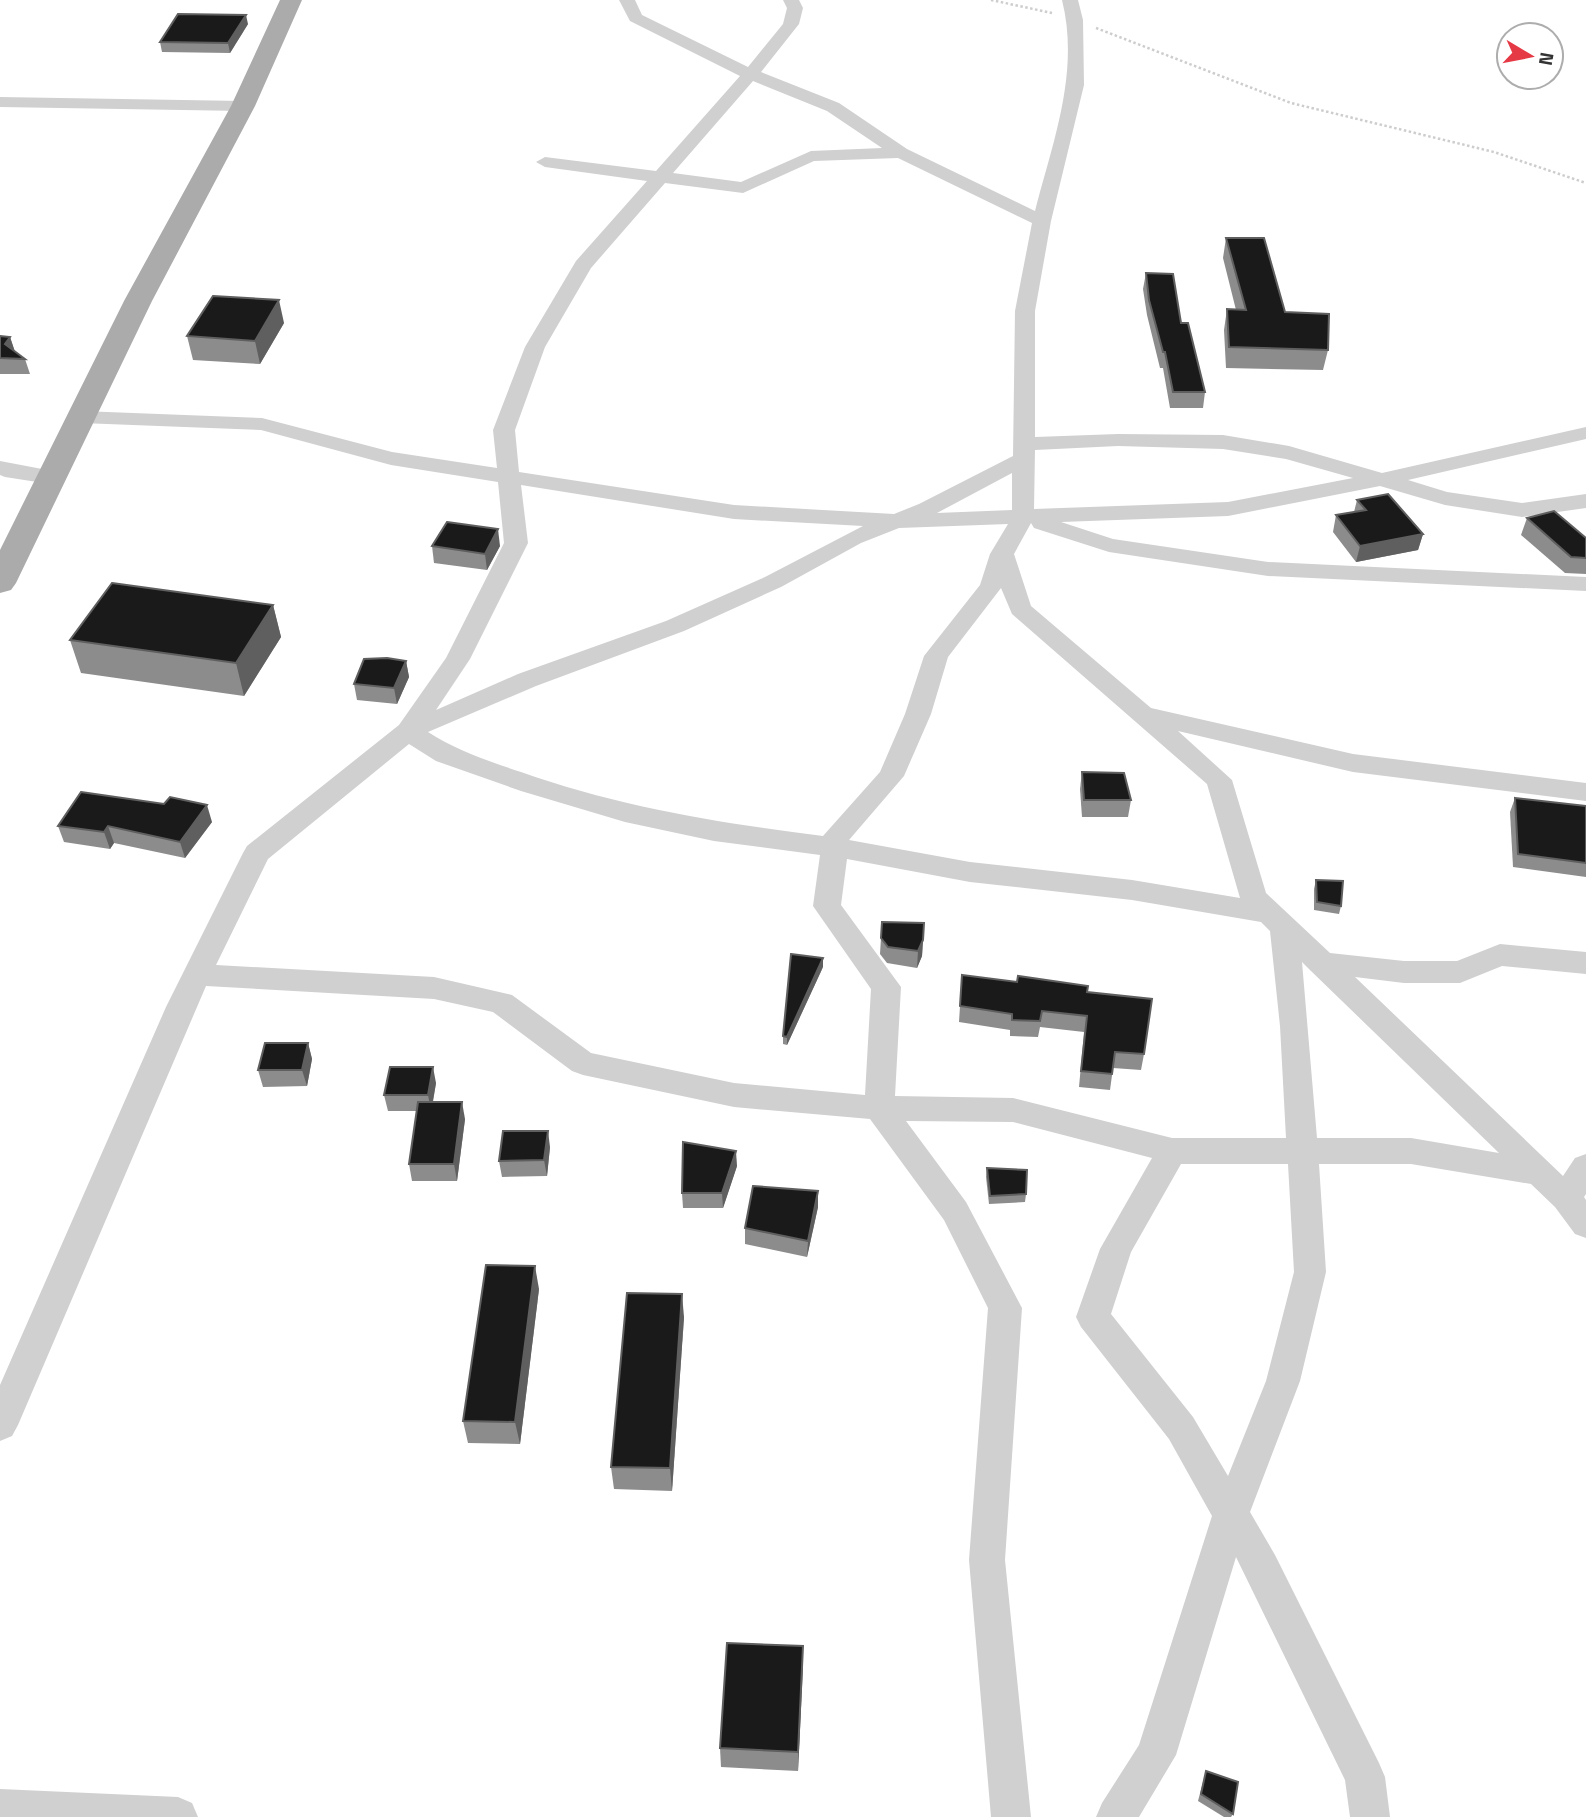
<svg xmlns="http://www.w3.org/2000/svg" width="1586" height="1817" viewBox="0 0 1586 1817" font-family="'Titillium Web',sans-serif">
	<rect width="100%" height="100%" fill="#fff"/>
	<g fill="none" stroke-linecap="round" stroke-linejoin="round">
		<!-- path -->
		<g stroke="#cdcdcd" stroke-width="2.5" stroke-dasharray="2.5 2.5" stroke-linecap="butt">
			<polyline points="991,0 1052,13"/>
			<polyline points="1096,28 1291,103 1494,152 1586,183"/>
		</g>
		<!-- street -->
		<g fill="#d0d0d0" fill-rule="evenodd">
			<path d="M619 0H635L642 15 748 67 783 24 787 8 783 0H799L803 8 799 24 761 72 839 103 907 149 1035 211C1053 141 1080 72 1062 0H1078L1083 20 1084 85 1051 221 1035 311V437L1118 434 1223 435 1289 446 1382 473 1586 427V439L1408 480 1447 492 1522 503 1586 494V508L1522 517 1445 505 1380 486 1228 516 1061 522 1113 539 1268 562 1586 577V591L1268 576 1109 552 1034 528 1031 523 1014 554 1031 606 1151 708 1353 754 1586 783V801L1353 772 1178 731 1232 780 1266 893 1330 953 1404 961H1457L1500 944 1586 952V974L1502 966 1460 983H1404L1355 977 1563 1176 1575 1158 1586 1154V1194L1584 1197 1586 1200V1238L1575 1234 1555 1207 1531 1184 1411 1164H1319L1326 1272 1300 1381 1250 1512 1275 1555 1379 1763 1385 1777 1390 1817H1350L1345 1780 1236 1557 1176 1755 1139 1817H1096L1102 1803 1139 1745 1212 1516 1169 1439 1081 1327 1076 1317 1100 1249 1152 1158 1013 1122 906 1121 966 1202 1022 1308 1005 1560 1031 1817H991L969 1560 988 1308 944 1220 870 1119 734 1107 583 1075 572 1071 493 1012 434 999 206 986 18 1425 12 1436 0 1441V1385L166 1007 243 853 247 846 399 725 446 658 504 543 498 482 391 465 261 430 81 423 73 422 70 417 73 412 81 411 262 418 392 452 497 468 493 430 525 347 576 261 647 181 545 167 536 162 545 157 656 171 740 76 630 21ZM753 81 827 111 882 148 811 151 741 182 673 173ZM898 158 1032 223 1015 311 1013 456 919 504 894 514 734 505 519 472 515 430 545 347 591 268 665 183 743 193 814 161ZM1118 446 1223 449 1286 459 1353 478 1228 502 1034 509 1035 450ZM1012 473V510L937 513ZM521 485 734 519 863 526 765 577 666 621 518 674 436 710 470 659 528 543ZM1008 524 990 554 980 585 924 656 905 714 880 772 823 836C719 823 620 807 521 772 488 761 458 751 428 732L536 686 684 631 781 587 861 543 899 528ZM1001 588 1012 614 1207 784 1240 898 1132 880 970 862 849 840 904 776 931 714 948 657ZM409 744 436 761 521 791 625 822 714 841 820 855 813 906 871 989 865 1095 734 1083 591 1053 512 995 434 977 216 965 268 859ZM847 859 970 882 1132 900 1261 922 1270 931 1280 1026 1286 1138H1172L1013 1098 895 1096 901 987 841 905ZM1302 962 1311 971 1499 1153 1411 1138H1317ZM1181 1164H1288L1294 1272 1266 1381 1228 1476 1193 1417 1111 1314 1131 1252Z"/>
			<polygon points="0,97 243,101 252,106 243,111 0,107"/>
			<polygon points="0,461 58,472 61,477 58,482 50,484 5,477 0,475"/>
			<polygon points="0,1789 178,1797 192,1803 198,1817 0,1817"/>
		</g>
		<!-- primary -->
		<polygon fill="#ababab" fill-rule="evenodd" points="280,0 302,0 255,106 152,301 16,583 11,590 0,593 0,550 124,301 231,106"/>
	</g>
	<!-- wall -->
	<g fill="#8c8c8c">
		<polygon points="248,24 230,53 162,52 160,42"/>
		<polygon points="1226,238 1285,312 1328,350 1323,370 1226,368 1224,330 1227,309 1236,310 1223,258"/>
		<polygon points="1146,273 1181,323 1205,392 1203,408 1170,408 1163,368 1160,368 1147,315 1143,289"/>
		<polygon points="284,323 260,364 193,360 187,336"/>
		<polygon points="0,336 10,337 15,352 25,359 30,374 0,374"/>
		<polygon points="1357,500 1423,534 1418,550 1356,562 1333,532 1336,515 1354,512"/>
		<polygon points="1527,518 1586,538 1586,574 1565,573 1521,535"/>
		<polygon points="432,546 500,546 487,570 434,563"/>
		<polygon points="273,605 281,637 244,696 81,673 70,640"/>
		<polygon points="406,661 409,677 397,704 357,700 354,684"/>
		<polygon points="1082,772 1131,800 1128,817 1082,817 1080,789"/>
		<polygon points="1515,798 1586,806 1586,877 1513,867 1510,812"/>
		<polygon points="212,822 185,858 114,843 110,849 64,842 58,826"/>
		<polygon points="1316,880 1341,906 1339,914 1314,910 1314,889"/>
		<polygon points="882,922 924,923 922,956 917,968 887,963 880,954"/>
		<polygon points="823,967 787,1045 783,1044 783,1036"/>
		<polygon points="962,975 1087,992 1144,1054 1141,1070 1113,1068 1110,1090 1079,1087 1084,1032 1040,1027 1038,1037 1010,1036 1010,1030 959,1022"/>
		<polygon points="308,1043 312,1059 307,1086 263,1087 258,1070"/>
		<polygon points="436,1083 433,1102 465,1119 457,1181 412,1181 409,1164 417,1111 388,1111 384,1095"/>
		<polygon points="550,1147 547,1176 502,1177 499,1161"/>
		<polygon points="737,1166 723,1208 683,1208 682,1193"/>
		<polygon points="987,1168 1026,1194 1025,1202 989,1204 986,1177"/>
		<polygon points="818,1191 818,1207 807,1257 745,1244 745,1228"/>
		<polygon points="539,1289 520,1444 468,1443 463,1421"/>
		<polygon points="684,1317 672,1491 614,1489 611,1467"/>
		<polygon points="803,1646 798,1771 721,1767 720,1748"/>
		<polygon points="1206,1771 1233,1814 1231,1817 1224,1817 1198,1801"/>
	</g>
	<!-- shaded-wall -->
	<g fill="#5f5f5f">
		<polygon points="246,15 248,24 230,53 228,43"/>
		<polygon points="279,300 284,323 260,364 255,341"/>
		<polygon points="10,337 15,352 5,344"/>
		<polygon points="498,529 500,546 487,570 485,554"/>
		<polygon points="1423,534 1418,550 1356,562 1360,546"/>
		<polygon points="273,605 281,637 244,696 236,663"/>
		<polygon points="406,661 409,677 397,704 394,688"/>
		<polygon points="207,805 212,822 185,858 180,842"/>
		<polygon points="108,826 114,843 110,849 104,832"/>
		<polygon points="923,940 922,956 917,968 918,951"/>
		<polygon points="823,958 823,967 787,1045 787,1037"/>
		<polygon points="308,1043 312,1059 307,1086 302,1070"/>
		<polygon points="433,1067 436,1083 431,1111 428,1095"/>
		<polygon points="462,1102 465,1119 457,1181 454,1164"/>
		<polygon points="548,1131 550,1147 547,1176 544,1160"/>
		<polygon points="736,1151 737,1166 723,1208 722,1193"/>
		<polygon points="818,1191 818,1207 807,1257 808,1241"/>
		<polygon points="535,1266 539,1289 520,1444 515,1422"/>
		<polygon points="682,1294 684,1317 672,1491 670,1468"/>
		<polygon points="803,1646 803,1667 798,1771 798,1752"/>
	</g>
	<!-- building -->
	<g fill="#1a1a1a" stroke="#5f5f5f" stroke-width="2">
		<polygon points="178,14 246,15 228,43 160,42"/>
		<polygon points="1226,238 1264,238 1285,312 1329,314 1328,350 1229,347 1227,309 1246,310"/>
		<polygon points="1146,273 1173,274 1181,323 1188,323 1205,392 1173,392 1165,352 1163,352 1149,300"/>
		<polygon points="213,296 279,300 255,341 187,336"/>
		<polygon points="0,336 10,337 5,344 25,359 0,358"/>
		<polygon points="1388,494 1423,534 1360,546 1336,515 1366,510 1357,500"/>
		<polygon points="1554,511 1586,538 1586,558 1571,557 1527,518"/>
		<polygon points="447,522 498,529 485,554 432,546"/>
		<polygon points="112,583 273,605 236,663 70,640"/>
		<polygon points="387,658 406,661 394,688 354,684 364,659"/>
		<polygon points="1082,772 1124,773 1131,800 1084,800"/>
		<polygon points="81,792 164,804 170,797 207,805 180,842 108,826 104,832 58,826"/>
		<polygon points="1515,798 1586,806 1586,863 1518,854"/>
		<polygon points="1316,880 1343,881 1341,906 1317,902"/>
		<polygon points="882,922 924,923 923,940 918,951 888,947 881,938"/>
		<polygon points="791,954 823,958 787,1037 783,1036"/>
		<polygon points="962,975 1017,982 1018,976 1088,986 1087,992 1152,999 1144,1054 1115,1052 1112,1074 1081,1071 1087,1016 1042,1011 1040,1021 1012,1020 1012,1014 960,1006"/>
		<polygon points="265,1043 308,1043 302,1070 258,1070"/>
		<polygon points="390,1067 433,1067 428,1095 384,1095"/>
		<polygon points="418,1102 462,1102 454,1164 409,1164"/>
		<polygon points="503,1131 548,1131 544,1160 499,1161"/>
		<polygon points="683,1142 736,1151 722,1193 682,1193"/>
		<polygon points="987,1168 1027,1170 1026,1194 990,1196"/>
		<polygon points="753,1186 818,1191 808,1241 745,1228"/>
		<polygon points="486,1265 535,1266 515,1422 463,1421"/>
		<polygon points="627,1293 682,1294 670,1468 611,1467"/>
		<polygon points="727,1643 803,1646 798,1752 720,1748"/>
		<polygon points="1206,1771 1238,1782 1233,1814 1201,1794"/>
	</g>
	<!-- north arrow -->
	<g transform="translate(1530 56) rotate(100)"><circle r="33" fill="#ffffff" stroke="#adadad" stroke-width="2"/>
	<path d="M0-5L12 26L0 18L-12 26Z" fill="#e63946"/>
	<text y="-10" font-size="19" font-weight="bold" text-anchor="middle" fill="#333333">N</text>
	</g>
</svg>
